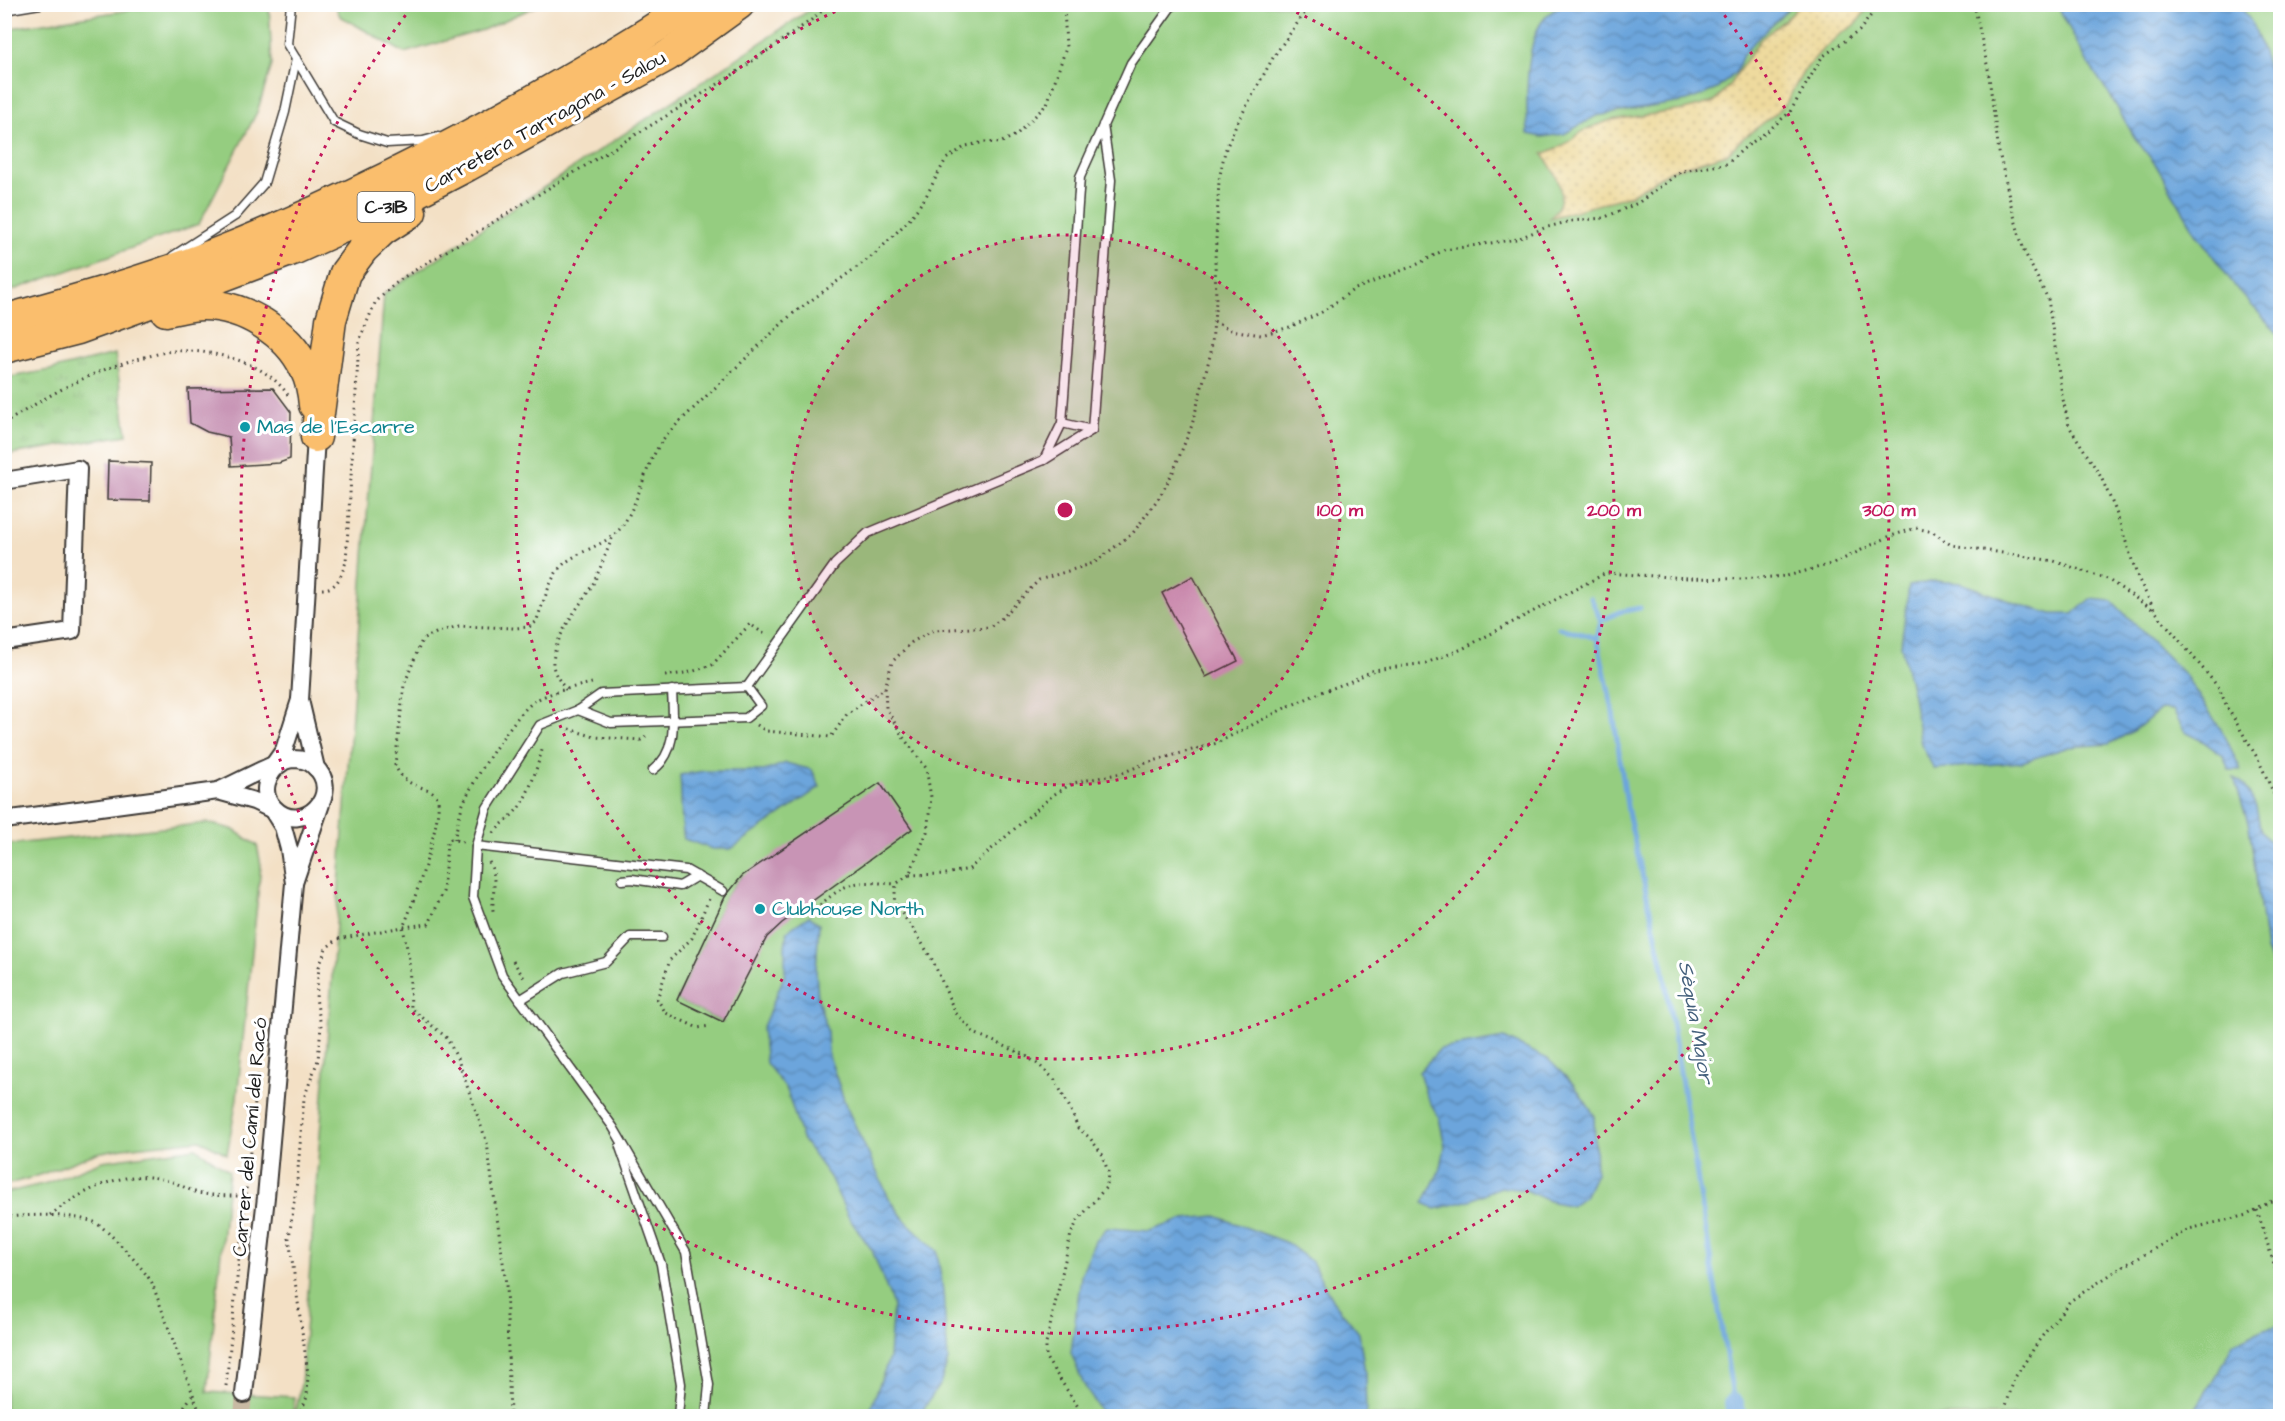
<svg xmlns="http://www.w3.org/2000/svg" width="2285" height="1421" viewBox="0 0 2285 1421" font-family="'Architects Daughter',sans-serif">
	<defs>
		<pattern id="sand-dots" width="8" height="8" patternUnits="userSpaceOnUse" patternTransform="scale(1.5)"><rect width="8" height="8" fill="#eeda9e"/><path d="M2 2h.1M6 6h.1" fill="none" stroke="#ccba88" stroke-width="1.8" stroke-linecap="round"/></pattern>
		<pattern id="park-tufts" width="24" height="20" patternUnits="userSpaceOnUse" patternTransform="scale(1.5)"><rect width="24" height="20" fill="#95cd80"/><path d="M3 7l-1-3M5 7V3M7 7l1-3M15 17l-1-3M17 17v-4M19 17l1-3" fill="none" stroke="#80af6e"/></pattern>
		<pattern id="water-waves" width="16" height="10" patternUnits="userSpaceOnUse" patternTransform="scale(1.5)"><rect width="16" height="10" fill="#6ca5dc"/><path d="M0 5q4-4 8 0t8 0" fill="none" stroke="#5886b2"/></pattern>
	</defs>
	<rect width="100%" height="100%" fill="#fff"/>
	<filter id="ink" filterUnits="userSpaceOnUse"><feTurbulence type="fractalNoise" baseFrequency=".0167" numOctaves="2"/><feDisplacementMap in="SourceGraphic" scale="12" xChannelSelector="R" yChannelSelector="G"/><feConvolveMatrix kernelMatrix="1 2 1 2 8 2 1 2 1" color-interpolation-filters="sRGB"/></filter>
	<filter id="wash" filterUnits="userSpaceOnUse"><feTurbulence type="fractalNoise" baseFrequency=".008" numOctaves="4" result="noise"/><feDisplacementMap in="SourceGraphic" scale="24" xChannelSelector="R" yChannelSelector="G"/><feGaussianBlur stdDeviation="1.35" result="paint"/><feColorMatrix in="noise" values="0 0 0 0 0 0 0 0 0 0 0 0 0 0 0 0 0 1.4 0 .05"/><feComposite in="paint" operator="in"/></filter>
	<g filter="url(#wash)">
		<rect width="100%" height="100%" fill="#f3e0c5"/>
		<!-- green -->
		<g fill="#95cd80" stroke="#58744e" stroke-width="1.5" fill-rule="evenodd">
			<polygon points="162,5 269,5 272,65 257,112 199,224 5,293 5,29"/>
			<polygon points="335,5 539,5 483,30 404,53 340,16"/>
			<path d="M817 5H2280V1416H295L301 1384 384 294ZM742 876 723 1022H722L677 1000 726 896Z"/>
			<polygon points="208,823 232,829 257,845 261,865 237,1098 227,1154 200,1140 123,1148 97,1153 37,1176 5,1185 5,845"/>
			<polygon points="196,1148 229,1171 207,1392 295,1397 292,1416 5,1416 4,1193 47,1183 102,1161"/>
		</g>
		<!-- sand -->
		<path fill="url(#sand-dots)" stroke="#857b5d" stroke-width="1.5" d="M1798 4 1870 5 1855 25 1840 34 1820 52 1803 72 1786 103 1775 114 1742 139 1727 154 1669 171 1631 195 1550 218C1553 214 1558 209 1559 205 1566 187 1552 169 1543 154L1562 146 1585 130 1611 120 1684 110 1714 102 1728 87 1760 40 1793 13Z"/>
		<!-- park -->
		<polygon fill="url(#park-tufts)" stroke="#58744e" stroke-width="1.5" points="115,354 127,435 5,455 5,378 50,370"/>
		<!-- water -->
		<g fill="url(#water-waves)" stroke="#44607c" stroke-width="1.5">
			<path d="M1562 5 1790 4 1791 6 1755 41 1743 55 1736 72 1717 89 1687 101 1596 116 1564 134 1542 137 1528 134C1526 104 1525 48 1541 23 1546 15 1554 10 1562 5Z"/>
			<polygon points="2057,5 2240,5 2254,26 2272,79 2280,91 2280,336 2237,289 2196,233 2156,165 2135,138 2110,95 2088,63"/>
			<polygon points="1935,581 1961,583 2021,605 2052,614 2073,614 2090,599 2112,601 2185,675 2224,734 2241,770 2229,770 2223,756 2201,740 2185,732 2173,710 2161,709 2135,730 2109,744 2069,747 2022,762 1934,769 1921,744 1913,696 1901,646 1909,586"/>
			<path d="M786 763 812 770 820 787 731 849H712L684 839C680 818 682 797 680 775L704 771H764Z"/>
			<polygon points="2234,778 2244,784 2256,807 2261,832 2280,854 2280,985 2266,950 2249,826"/>
			<polygon points="809,916 819,924 816,970 818,999 827,1030 828,1053 846,1106 889,1198 904,1219 937,1251 943,1291 948,1360 941,1382 919,1416 868,1416 889,1358 893,1305 872,1250 849,1218 830,1177 802,1139 787,1090 766,1063 762,1029 785,974 785,947 787,931"/>
			<polygon points="1504,1038 1548,1059 1574,1085 1594,1115 1596,1173 1586,1195 1571,1206 1549,1201 1526,1190 1500,1187 1470,1200 1436,1209 1423,1203 1441,1168 1445,1146 1439,1118 1426,1095 1419,1072 1440,1049"/>
			<polygon points="1216,1216 1287,1243 1312,1262 1331,1298 1359,1333 1365,1372 1366,1416 1103,1416 1083,1383 1071,1353 1081,1276 1095,1241 1107,1228 1150,1231 1184,1219"/>
			<polygon points="2280,1325 2280,1416 2191,1416 2221,1368 2233,1343 2265,1329"/>
		</g>
		<g fill="none" stroke-linecap="round" stroke-linejoin="round">
			<!-- stream -->
			<g stroke="#6ca5dc" stroke-width="5">
				<polyline points="1591,598 1601,621"/>
				<polyline points="1640,608 1619,612 1601,621 1597,638 1612,706 1628,812 1663,967 1734,1403"/>
				<polyline points="1559,628 1597,638"/>
			</g>
			<!-- canal -->
			<polyline stroke="#6ca5dc" stroke-width="20" points="1734,1403 1737,1416"/>
		</g>
		<g id="blocks">
			<!-- building -->
			<g fill="#c894b5">
				<polygon points="273,388 291,412 290,459 279,463 231,466 229,437 207,432 190,423 188,389"/>
				<polygon points="108,461 151,463 150,501 107,500"/>
				<polygon points="1193,576 1238,661 1206,677 1162,593"/>
				<polygon points="880,783 912,829 782,923 767,937 723,1022 677,1000 725,897 742,876"/>
			</g>
		</g>
	</g>
	<g filter="url(#ink)">
		<use href="#blocks" fill-opacity="0" stroke="#3c3935" stroke-width="1.5"/>
		<g fill="none" stroke-linecap="round" stroke-linejoin="round">
			<!-- street-tunnel -->
			<polyline stroke="#c8b9a3" stroke-width="16" stroke-dasharray="16 8" stroke-linecap="butt" points="242,1416 244,1394"/>
			<!-- lane casing -->
			<g stroke="#3c3935" stroke-width="11">
				<g id="lane">
					<polyline points="291,4 287,44 334,122 359,134 387,143 423,141 438,137"/>
					<polyline points="4,10 40,4"/>
					<polyline points="1103,125 1111,180 1092,430 1044,460 1062,423 1080,177 1131,63 1173,4"/>
					<polyline points="173,256 235,216 264,183 285,112 296,59"/>
					<polyline points="1062,423 1092,430"/>
					<polyline points="747,687 835,564 868,533 1044,460"/>
					<polygon points="747,687 761,706 746,718 611,723 578,710 601,694"/>
					<polyline points="578,710 540,725 487,808 476,846 473,897 502,975 613,1127 686,1252 709,1385 706,1416"/>
					<path d="M653 770C678 752 673 718 672 690"/>
					<polyline points="476,846 686,870 723,891"/>
					<polyline points="622,880 632,879 680,886 697,876"/>
					<polyline points="520,1000 563,973 606,962 630,937 662,937"/>
					<polyline points="620,1147 661,1264 681,1384 678,1416"/>
				</g>
			</g>
			<!-- street casing -->
			<g stroke="#3c3935" stroke-width="20">
				<g id="street">
					<polyline points="4,481 78,469 72,631 4,641"/>
					<polyline points="300,700 316,437"/>
					<polyline points="272,767 284,750 300,700 316,768"/>
					<polyline points="271,808 283,827 289,849 294,883 321,804"/>
					<path d="M277 812 254 801 218 791C235 784 277 760 293 759 301 759 309 761 314 766 345 793 302 837 274 808 259 793 267 772 283 762"/>
					<polyline points="4,820 218,791"/>
					<polyline points="244,1394 266,1197 294,883"/>
				</g>
			</g>
			<!-- highway casing -->
			<g stroke="#3c3935" stroke-width="33">
				<g id="highway">
					<path d="M166 311C178 309 191 305 203 305 243 305 288 332 305 369 311 381 313 392 314 405"/>
					<path d="M4 320C76 300 148 280 217 253 331 208 441 153 547 92 596 64 644 37 690 4"/>
					<polyline points="4,348 78,329 202,284 295,249 390,206 467,166 667,56 739,4"/>
					<polyline points="316,437 331,320 345,273 363,249 383,230 411,212"/>
				</g>
			</g>
			<!-- path -->
			<g stroke="#3c3935" stroke-width="3" stroke-dasharray="1.5 4.5" stroke-linecap="butt">
				<polyline points="1974,4 1988,69 1999,152 2011,205 2024,251 2048,299 2062,395 2069,426 2101,477 2115,509 2138,578 2155,611 2219,688 2227,707 2258,759 2280,807"/>
				<polyline points="1214,321 1231,330 1261,335 1290,327 1322,312 1353,290 1418,264 1444,250 1517,239 1544,228 1571,221 1603,218 1638,203 1682,171 1727,164 1743,149 1769,130 1790,112 1822,57 1859,31 1872,14 1876,4"/>
				<path d="M4 424C49 394 96 368 149 356 158 354 167 351 176 351 195 350 213 353 231 358 253 364 274 375 288 395"/>
				<path d="M322 589C338 589 341 575 346 562L359 341 375 303 390 288 404 277 728 78 810 21 830 4"/>
				<polyline points="665,676 691,672 712,665 750,624 767,636"/>
				<polyline points="885,688 886,708 903,737 926,768 931,797 927,832 909,875 946,874 969,869 1053,795 1073,783 1122,773 1146,763 1217,743 1285,708 1322,692 1349,682 1374,670 1426,663 1462,649 1606,573 1688,578 1742,579 1787,576 1835,563 1888,537 1916,528 1933,532 1951,545 2054,561 2107,579 2155,611"/>
				<path d="M566 690C560 681 552 672 553 661 557 630 580 607 594 582 601 567 607 550 614 534"/>
				<polyline points="757,725 766,731 831,737 847,714 885,688 892,662 912,642 934,630 990,627 1002,618 1039,580 1094,563 1133,533 1160,496 1173,472 1192,425 1211,352 1216,301 1215,260 1219,180 1225,151 1235,127 1274,56 1311,4"/>
				<polyline points="569,729 595,737 641,740 646,736"/>
				<path d="M494 833C499 826 505 822 511 816 529 800 536 769 543 747"/>
				<path d="M454 840C457 828 459 815 463 804 472 782 516 712 535 701 549 692 575 687 592 683"/>
				<path d="M463 842 451 839 447 843 443 892 429 924 403 927C412 909 445 813 437 797 431 784 406 792 395 765L404 685 422 640 438 632 459 626 515 628 529 627 536 622C541 609 550 580 558 570 574 550 608 547 623 525 643 495 645 457 671 430L791 315 875 254 909 220 925 198 946 159 966 146 985 142 1000 143 1016 135 1047 104 1066 48 1064 4"/>
				<path d="M489 862C498 878 492 893 493 911"/>
				<polyline points="909,875 896,884 894,903 914,930 933,961 955,1012 965,1023 974,1033 1023,1054 1039,1065 1055,1080 1070,1108 1078,1128 1090,1138 1102,1154 1108,1172 1107,1186 1078,1220 1071,1234 1046,1344 1046,1358 1084,1416"/>
				<polyline points="709,899 692,938 670,960 657,999 666,1013 698,1028 710,1026"/>
				<path d="M820 905C851 878 857 882 896 884"/>
				<polyline points="513,961 526,981"/>
				<polyline points="2257,1210 2278,1277 2280,1279"/>
				<path d="M50 1215C86 1189 125 1167 169 1181 181 1184 192 1193 204 1194 217 1196 232 1196 245 1196"/>
				<path d="M4 1217C33 1215 66 1213 94 1222 106 1227 145 1270 152 1283L201 1416"/>
				<polyline points="226,1386 258,1073"/>
				<polyline points="177,1416 192,1396"/>
				<polyline points="299,1416 307,1397 308,1374 289,1238 297,1181 304,1098 318,1060 321,1026 316,998 319,967 326,948 338,939 403,927 409,959 411,1008 447,1038 458,1060 487,1143 506,1284 510,1416"/>
				<polyline points="2003,1416 2014,1379 2040,1339 2070,1301 2119,1269 2189,1229 2247,1215 2280,1196"/>
			</g>
			<!-- lane -->
			<use href="#lane" stroke="#fff" stroke-width="8"/>
			<!-- street -->
			<use href="#street" stroke="#fff" stroke-width="16"/>
			<!-- highway -->
			<use href="#highway" stroke="#fabe6d" stroke-width="30"/>
		</g>
	</g>
	<!-- distance rings -->
	<circle cx="1065" cy="510" r="275" fill="#c2185b" fill-opacity=".12"/>
	<g fill="none" stroke="#c2185b" stroke-width="3" stroke-dasharray="3 6">
		<circle cx="1065" cy="510" r="275"/>
		<path d="M1280 5A549 549 0 1 1 850 5"/>
		<path d="M1719 8A824 824 0 1 1 411 8"/>
	</g>
	<!-- markers -->
	<g fill="#0f9aa8" stroke="#fff" stroke-width="2">
		<circle cx="245" cy="427" r="6"/>
		<circle cx="760" cy="909" r="6"/>
	</g>
	<g text-anchor="middle" dominant-baseline="central" stroke-width="6" stroke-linejoin="round" paint-order="stroke">
		<!-- shield labels -->
		<rect fill="#fff" stroke="#606060" stroke-width="1.5" x="357.5" y="192" width="57" height="30" rx="4.5"/>
		<g font-size="18" font-weight="bold" fill="#1c1c1c">
			<text x="386" y="207">C-31B</text>
		</g>
		<!-- street labels -->
		<g font-size="20" fill="#1c1c1c" stroke="#fff">
			<text transform="translate(545 122) rotate(-29)">Carretera Tarragona - Salou</text>
			<text transform="translate(250 1137) rotate(-85)">Carrer del Camí del Racó</text>
		</g>
		<!-- culture labels -->
		<g font-size="20" fill="#0d838f" stroke="#fff" text-anchor="start">
			<text x="257" y="427">Mas de l'Escarre</text>
			<text x="772" y="909">Clubhouse North</text>
		</g>
		<!-- water labels -->
		<g font-size="21" font-style="italic" fill="#44607c" stroke="#fff">
			<text transform="translate(1696 1022) rotate(80)">Sèquia Major</text>
		</g>
	</g>
	<circle cx="1065" cy="510" r="9" fill="#c2185b" stroke="#fff" stroke-width="3"/>
	<g font-size="18" text-anchor="middle" font-weight="bold" fill="#c2185b" stroke="#fff" stroke-width="6" stroke-linejoin="round" paint-order="stroke">
		<text x="1340" y="516">100 m</text>
		<text x="1614" y="516">200 m</text>
		<text x="1889" y="516">300 m</text>
	</g>
	<!-- margin -->
	<rect width="2285" height="1421" fill="none" stroke="#fff" stroke-width="24"/>
</svg>
